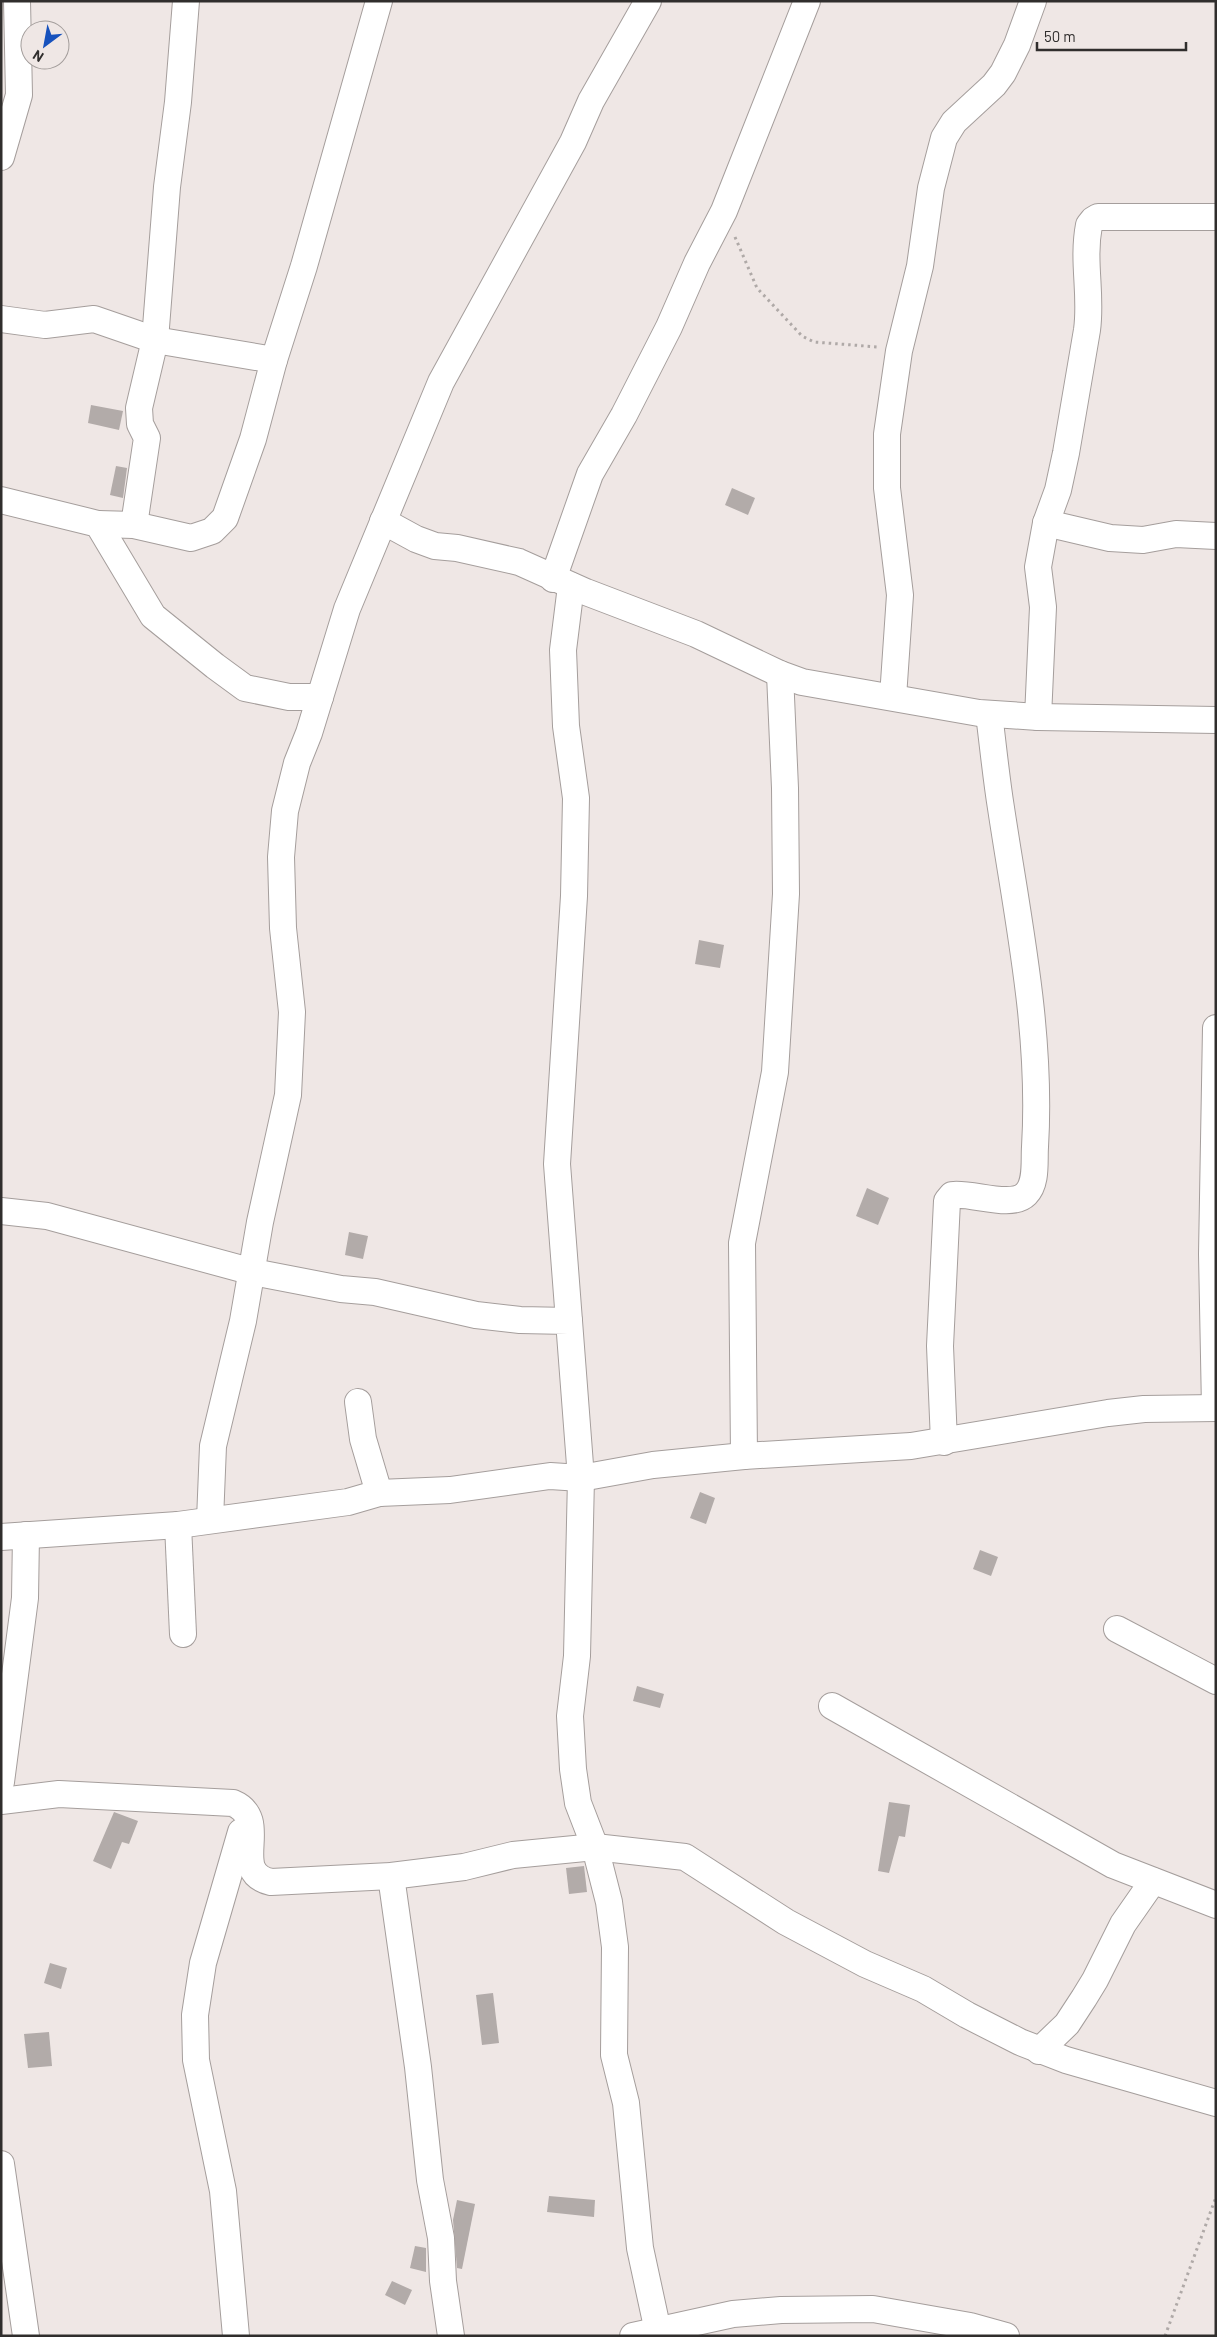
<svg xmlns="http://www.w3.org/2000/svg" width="1217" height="2337" viewBox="0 0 1217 2337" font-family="Barlow,sans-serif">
	<rect width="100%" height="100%" fill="#efe7e5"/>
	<!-- building -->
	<g fill="#b2aba9">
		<polygon points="91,405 123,411 119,430 88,423"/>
		<polygon points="116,466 127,468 123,498 110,495"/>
		<polygon points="732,488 755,498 748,515 725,505"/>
		<polygon points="699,940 724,945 720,968 695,964"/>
		<polygon points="867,1188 889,1198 878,1225 856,1216"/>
		<polygon points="349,1232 368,1236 363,1259 345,1255"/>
		<polygon points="700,1492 715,1498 706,1524 690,1518"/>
		<polygon points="980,1550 998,1557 991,1576 973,1569"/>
		<polygon points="637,1686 664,1694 660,1708 633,1701"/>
		<polygon points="889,1802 910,1805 905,1837 899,1836 889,1873 878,1871"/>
		<polygon points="114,1812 138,1821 129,1844 122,1842 111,1869 93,1861"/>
		<polygon points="584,1866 587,1892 569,1894 566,1868"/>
		<polygon points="50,1963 67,1968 61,1989 44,1983"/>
		<polygon points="493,1993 499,2043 482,2045 476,1995"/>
		<polygon points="49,2032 52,2066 28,2068 24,2034"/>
		<polygon points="549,2196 595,2200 594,2217 547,2212"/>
		<polygon points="457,2200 475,2204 462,2269 457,2268 453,2220"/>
		<polygon points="415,2246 426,2248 426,2272 410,2268"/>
		<polygon points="392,2281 412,2290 405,2305 385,2295"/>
	</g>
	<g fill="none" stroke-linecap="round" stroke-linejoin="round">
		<!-- minor casing -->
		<g stroke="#a59e9c" stroke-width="28">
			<g id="minor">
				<polyline points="1,157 19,95 17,1"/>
				<polyline points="1,319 45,325 94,319 155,340 274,360"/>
				<polyline points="1,500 98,524 153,616 215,666 245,688 289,697 320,697"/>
				<polyline points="383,521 416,539 435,546 457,548 519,562 586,592 696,634 780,674 802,682 979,713 1038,717 1216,720"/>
				<polyline points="1046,523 1110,538 1143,540 1176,534 1216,536"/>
				<polyline points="98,524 134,525 191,538 212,531 225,518 253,439 274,360 304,266 379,1"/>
				<polyline points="134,525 147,438 140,424 139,408 155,340 167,187 178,102 186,1"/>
				<polyline points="553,579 590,474 624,415 669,327 697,263 724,211 807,1"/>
				<polyline points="893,697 900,595 887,488 887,434 899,351 920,266 931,188 944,138 954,122 994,85 1003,73 1017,45 1033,1"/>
				<path d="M1038 717 1043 607 1038 567 1046 523 1058 490 1066 453 1087 330C1092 294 1082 262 1089 225L1093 220 1098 217H1216"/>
				<polyline points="1,1211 47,1216 253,1272 341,1289 375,1292 476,1315 520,1320 569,1321 581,1478 577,1656 570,1716 573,1769 578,1803 595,1847 609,1902 615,1947 614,2055 626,2103 640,2248 659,2336"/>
				<polyline points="569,1321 557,1164 574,896 576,798 566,726 563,650 571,586"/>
				<polyline points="358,1402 363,1439 379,1493"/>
				<polyline points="1215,1408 1212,1254 1216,1028"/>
				<path d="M944 1442 940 1346 947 1201 952 1195C972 1192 1011 1209 1026 1194 1037 1183 1034 1162 1035 1147 1042 1032 1018 921 1001 808 996 777 993 745 989 714"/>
				<polyline points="744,1456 742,1243 775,1072 786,894 785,788 780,674"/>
				<polyline points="210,1520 213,1446 243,1321 260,1222 288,1095 292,1012 283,928 281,857 285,811 297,763 309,733 347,609 441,382 573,142 591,101 648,1"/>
				<polyline points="178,1525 183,1634"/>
				<polyline points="1,1537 178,1525 348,1502 379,1493 450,1490 550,1476 581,1478 653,1465 744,1456 911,1446 1108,1413 1144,1409 1216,1408"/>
				<polyline points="1117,1629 1216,1681"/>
				<polyline points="832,1706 1113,1865 1216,1905"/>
				<polyline points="1,1782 25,1598 26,1535"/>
				<path d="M1 1801 59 1794 233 1803C273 1820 227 1872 271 1882L391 1876 464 1867 513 1855 595 1847 685 1857 786 1922 865 1964 923 1989 967 2015 1020 2042 1066 2060 1216 2103"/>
				<polyline points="391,1876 418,2067 430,2180 441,2238 443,2281 451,2336"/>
				<polyline points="1039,2051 1067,2024 1084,1998 1095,1980 1123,1924 1153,1881"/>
				<polyline points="1,2164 26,2336"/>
				<polyline points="236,2336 223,2191 196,2060 195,2015 203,1963 241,1832"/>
				<polyline points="633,2336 733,2314 781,2310 873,2309 970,2326 1006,2336"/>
			</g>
		</g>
		<!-- path -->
		<g stroke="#afa9a7" stroke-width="3" stroke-dasharray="2.5 4" stroke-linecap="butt">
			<polyline points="735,237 757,288 802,336 814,342 878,347"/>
			<polyline points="1165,2336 1216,2197"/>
		</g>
		<!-- minor -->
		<use href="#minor" stroke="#fff" stroke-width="26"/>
	</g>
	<!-- border -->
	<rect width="1217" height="2337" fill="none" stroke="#302e2d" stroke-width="5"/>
	<!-- north arrow -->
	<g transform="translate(45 45) rotate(212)"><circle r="24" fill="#efe7e5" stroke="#a39d9b"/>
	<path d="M0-4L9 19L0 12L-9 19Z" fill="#1752bd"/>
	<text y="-8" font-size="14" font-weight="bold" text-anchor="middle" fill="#302e2d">N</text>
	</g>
	<!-- scale -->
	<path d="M1037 42v8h149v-8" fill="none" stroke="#302e2d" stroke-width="2.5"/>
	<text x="1044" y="42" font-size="15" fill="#302e2d" stroke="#efe7e5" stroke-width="4" paint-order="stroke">50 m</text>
</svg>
